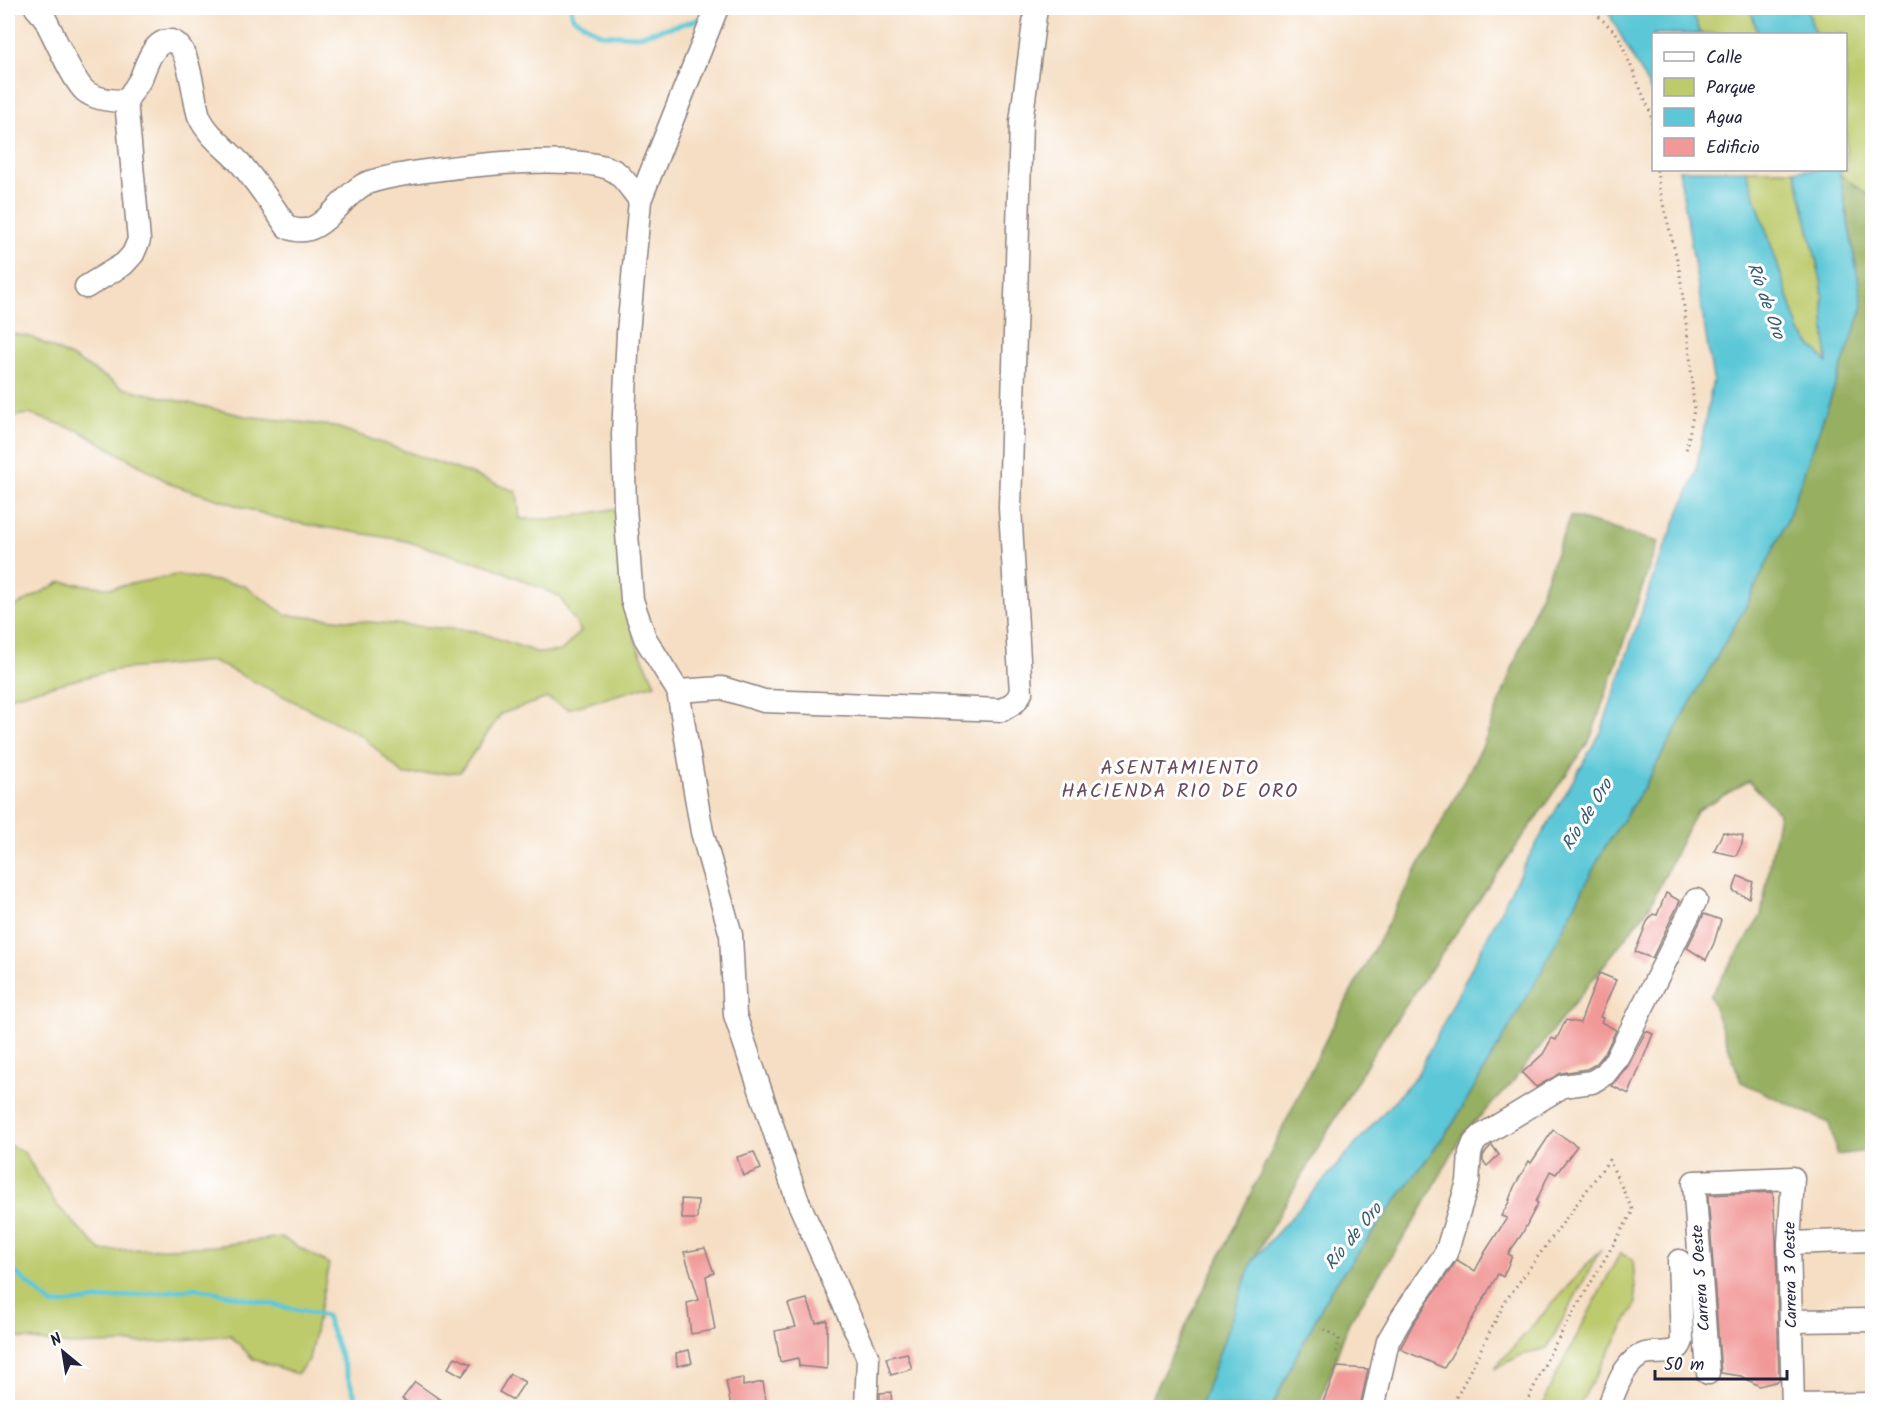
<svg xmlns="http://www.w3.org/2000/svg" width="1880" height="1415" viewBox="0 0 1880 1415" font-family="Kalam,sans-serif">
	<rect width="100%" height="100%" fill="#fff"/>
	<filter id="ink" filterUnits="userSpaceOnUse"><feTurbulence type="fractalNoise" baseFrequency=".0167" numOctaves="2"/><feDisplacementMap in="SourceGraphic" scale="12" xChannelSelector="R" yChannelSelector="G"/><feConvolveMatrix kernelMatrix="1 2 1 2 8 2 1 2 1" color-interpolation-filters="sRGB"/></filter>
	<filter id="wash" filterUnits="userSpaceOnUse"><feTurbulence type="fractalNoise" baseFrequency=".008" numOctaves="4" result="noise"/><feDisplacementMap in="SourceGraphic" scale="24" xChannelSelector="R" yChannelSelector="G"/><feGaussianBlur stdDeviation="1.35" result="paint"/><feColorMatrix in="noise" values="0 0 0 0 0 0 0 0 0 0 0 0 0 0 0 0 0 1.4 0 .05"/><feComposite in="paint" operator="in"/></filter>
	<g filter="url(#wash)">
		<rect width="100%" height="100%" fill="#f5dec3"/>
		<!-- green -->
		<g fill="#bdcb6d" stroke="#707654" stroke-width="1.5">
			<polygon points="1691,8 1750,8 1758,34 1701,34"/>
			<polygon points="1807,8 1872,8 1872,198 1840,174 1839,170 1846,170 1846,34 1815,34"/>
			<polygon points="1746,170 1795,170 1822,284 1827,363 1800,332"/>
			<polygon points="8,333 31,337 75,359 123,388 245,416 333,426 471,474 517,492 520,519 558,519 624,507 635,641 655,684 568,709 547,698 501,714 460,772 404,775 361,735 213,661 114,670 8,697 8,610 61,582 111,588 176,575 243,585 286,615 476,631 539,653 561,651 581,631 559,596 493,567 402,540 286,521 173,485 80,431 29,414 8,417"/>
			<polygon points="8,1145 23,1151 56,1204 101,1251 216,1246 281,1237 329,1264 309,1360 297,1374 253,1359 230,1335 164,1342 70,1345 19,1338 8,1321"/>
			<polygon points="1601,1249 1547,1348 1521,1355 1494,1369"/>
			<polygon points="1620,1253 1633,1260 1636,1304 1578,1407 1544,1407 1548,1391"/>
		</g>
		<!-- forest -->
		<g fill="#96af60" stroke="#5c684e" stroke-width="1.5">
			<polygon points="1840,174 1872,198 1872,1150 1837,1155 1829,1123 1741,1082 1710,996 1761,916 1779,813 1749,781 1696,811 1650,906 1511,1084 1463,1134 1417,1217 1349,1322 1318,1407 1272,1408 1291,1366 1332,1288 1454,1122 1603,850 1643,789 1693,698 1747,604 1786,523 1863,307"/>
			<polygon points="1570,516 1658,542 1590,740 1375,1050 1252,1261 1200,1407 1146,1408 1327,1037 1484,743"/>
		</g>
		<!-- water -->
		<g fill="#5cc7d6" stroke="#3f7488" stroke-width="1.5">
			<polygon points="1606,8 1691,8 1701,34 1654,34 1653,95"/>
			<polygon points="1750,8 1807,8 1815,34 1758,34"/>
			<polygon points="1679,170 1746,170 1800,332 1827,363 1822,284 1795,170 1839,170 1863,307 1786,523 1747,604 1693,698 1643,789 1603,850 1539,976 1454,1122 1332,1288 1291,1366 1272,1407 1200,1407 1252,1261 1417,1075 1523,867 1601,732 1658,563 1695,476 1713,379"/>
		</g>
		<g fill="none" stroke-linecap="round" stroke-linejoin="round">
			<!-- stream -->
			<g stroke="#5cc7d6" stroke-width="5">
				<polyline points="571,8 573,17 600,34 637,36 701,19 706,14"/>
				<polyline points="8,1266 53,1305 197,1288 326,1316 355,1396 364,1408"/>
			</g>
		</g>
		<g id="blocks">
			<!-- building -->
			<g fill="#f19998">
				<polygon points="1723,832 1743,836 1742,844 1736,856 1714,851"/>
				<polygon points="1738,876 1753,882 1749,898 1733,891"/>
				<polygon points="1666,893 1680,901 1652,958 1635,952 1647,922 1653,914 1657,915"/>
				<polygon points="1704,914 1721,920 1714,943 1706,960 1687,948"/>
				<polygon points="1599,973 1616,980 1600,1017 1603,1018 1601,1022 1616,1030 1605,1053 1596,1064 1587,1069 1561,1073 1536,1087 1522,1073 1543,1054 1552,1038 1556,1040 1566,1020 1580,1023"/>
				<polygon points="1646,1031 1653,1034 1629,1094 1612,1086 1628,1066"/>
				<polygon points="1553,1130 1577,1146 1556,1174 1550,1171 1536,1202 1538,1203 1522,1234 1508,1254 1512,1256 1503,1277 1498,1274 1444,1368 1400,1349 1413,1324 1457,1260 1475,1271 1485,1252 1507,1218 1501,1216 1510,1200 1509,1200 1514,1187 1529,1161 1531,1163"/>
				<polygon points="1492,1145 1499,1155 1487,1166 1483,1161 1483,1156 1486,1151"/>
				<polygon points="754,1152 761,1169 743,1176 737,1157"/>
				<polygon points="1773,1192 1776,1239 1779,1381 1759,1386 1741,1376 1721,1373 1708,1195"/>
				<polygon points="681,1199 698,1200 697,1219 682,1219"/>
				<polygon points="705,1248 714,1273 706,1276 715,1330 691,1334 687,1303 699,1300 684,1252"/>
				<polygon points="807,1299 816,1323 827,1320 827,1369 799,1366 798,1358 780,1362 775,1331 796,1327 788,1304"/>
				<polygon points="689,1350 692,1363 677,1366 676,1353"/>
				<polygon points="907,1353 912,1369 891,1375 886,1358"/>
				<polygon points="455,1357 471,1364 462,1376 448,1368"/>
				<polygon points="1337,1367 1368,1369 1360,1407 1321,1407"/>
				<polygon points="510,1374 525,1382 513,1400 499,1392"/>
				<polygon points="743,1378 743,1386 763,1382 767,1407 731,1407 726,1381"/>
				<polygon points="415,1382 451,1407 415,1407 402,1399"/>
				<polygon points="891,1392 892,1407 880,1407 880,1393"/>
			</g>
		</g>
	</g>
	<g filter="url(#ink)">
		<use href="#blocks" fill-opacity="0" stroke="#8c807f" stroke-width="1.5"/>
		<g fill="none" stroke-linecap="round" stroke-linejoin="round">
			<!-- minor casing -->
			<g stroke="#8c807f" stroke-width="25">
				<g id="minor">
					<path d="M36 8 44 17C53 33 73 81 85 91 96 100 113 101 126 101 131 93 137 86 141 78 146 66 153 39 171 41 191 45 193 100 199 116 207 135 227 149 241 164 258 184 273 206 287 227 323 244 341 191 370 182 411 169 584 149 616 172 625 179 633 192 640 200"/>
					<polyline points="717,8 640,200 628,333 623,435 625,507 632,600 645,638 678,691 702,832 731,935 735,1015 797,1199 868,1358 866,1408"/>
					<polyline points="86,287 124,264 133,254 139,240 126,101"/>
					<polyline points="678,691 722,688 764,701 1002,710 1015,702 1021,693 1010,508 1021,122 1036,8"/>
					<polyline points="1789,1243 1872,1240"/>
					<polyline points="1791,1321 1872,1320"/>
					<polyline points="1708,1373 1694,1182 1793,1178 1789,1243 1793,1408"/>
					<polyline points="1793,1405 1872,1404"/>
					<polyline points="1373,1408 1388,1341 1402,1317 1446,1253 1468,1182 1470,1153 1474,1143 1481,1136 1563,1086 1592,1082 1605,1074 1616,1060 1696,900"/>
					<path d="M1608 1408C1616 1390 1624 1360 1645 1354 1659 1350 1677 1358 1682 1341L1679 1261"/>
				</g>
			</g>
			<!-- path -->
			<g stroke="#8c807f" stroke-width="3" stroke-dasharray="1.5 4.5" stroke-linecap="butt">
				<polyline points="1590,8 1618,35 1651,114 1654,140"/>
				<polyline points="1657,170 1659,188 1679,267 1690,355 1694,410 1686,451"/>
				<polyline points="8,285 10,285"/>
				<polyline points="1324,1329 1339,1339 1336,1356"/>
				<polyline points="1451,1408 1506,1300 1609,1160 1633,1211 1551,1351 1524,1408"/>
			</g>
			<!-- minor -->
			<use href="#minor" stroke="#fff" stroke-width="22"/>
		</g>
	</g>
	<g text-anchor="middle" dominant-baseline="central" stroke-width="6" stroke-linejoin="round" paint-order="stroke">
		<!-- street labels -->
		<g font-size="16" fill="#22223b" stroke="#fff">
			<text transform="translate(1791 1275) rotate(-91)">Carrera 3 Oeste</text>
			<text transform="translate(1701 1278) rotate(-94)">Carrera 5 Oeste</text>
		</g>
		<!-- water labels -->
		<g font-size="18" font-style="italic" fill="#365c71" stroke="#fff">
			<text transform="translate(1765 301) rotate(70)">Río de Oro</text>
			<text transform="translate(1588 815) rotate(-58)">Río de Oro</text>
			<text transform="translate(1354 1237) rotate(-51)">Río de Oro</text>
		</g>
		<!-- quarter labels -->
		<g font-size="20" letter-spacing="1.5" fill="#6a4c5c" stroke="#fff">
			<text x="1180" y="769">ASENTAMIENTO<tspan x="1180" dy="23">HACIENDA RIO DE ORO</tspan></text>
		</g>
	</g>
	<!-- margin -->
	<rect width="1880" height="1415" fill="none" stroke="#fff" stroke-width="30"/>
	<!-- legend -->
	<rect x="1652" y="33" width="195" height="138" fill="#ffffff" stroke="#a7a7b1" stroke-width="1.5"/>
	<rect x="1664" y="52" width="30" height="9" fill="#ffffff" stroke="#a7a7b1" stroke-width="1.5"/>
	<text x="1706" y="63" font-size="18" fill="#22223b">Calle</text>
	<rect x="1664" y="78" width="30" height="18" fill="#bdcb6d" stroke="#a7a7b1" stroke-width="1.5"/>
	<text x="1706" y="93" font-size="18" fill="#22223b">Parque</text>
	<rect x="1664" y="108" width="30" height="18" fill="#5cc7d6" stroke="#a7a7b1" stroke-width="1.5"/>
	<text x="1706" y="123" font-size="18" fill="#22223b">Agua</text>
	<rect x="1664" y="138" width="30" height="18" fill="#f19998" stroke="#a7a7b1" stroke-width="1.5"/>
	<text x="1706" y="153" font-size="18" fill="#22223b">Edificio</text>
	<!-- north arrow -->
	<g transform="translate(63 1352) rotate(330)" stroke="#ffffff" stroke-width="4.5" paint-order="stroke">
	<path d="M0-4.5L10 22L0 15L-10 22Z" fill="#22223b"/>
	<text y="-9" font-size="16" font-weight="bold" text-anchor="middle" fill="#22223b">N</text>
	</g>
	<!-- scale -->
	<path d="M1655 1370v9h132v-9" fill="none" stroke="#22223b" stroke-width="3"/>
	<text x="1664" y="1370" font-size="18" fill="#22223b" stroke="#ffffff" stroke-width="4.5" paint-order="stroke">50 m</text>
</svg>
